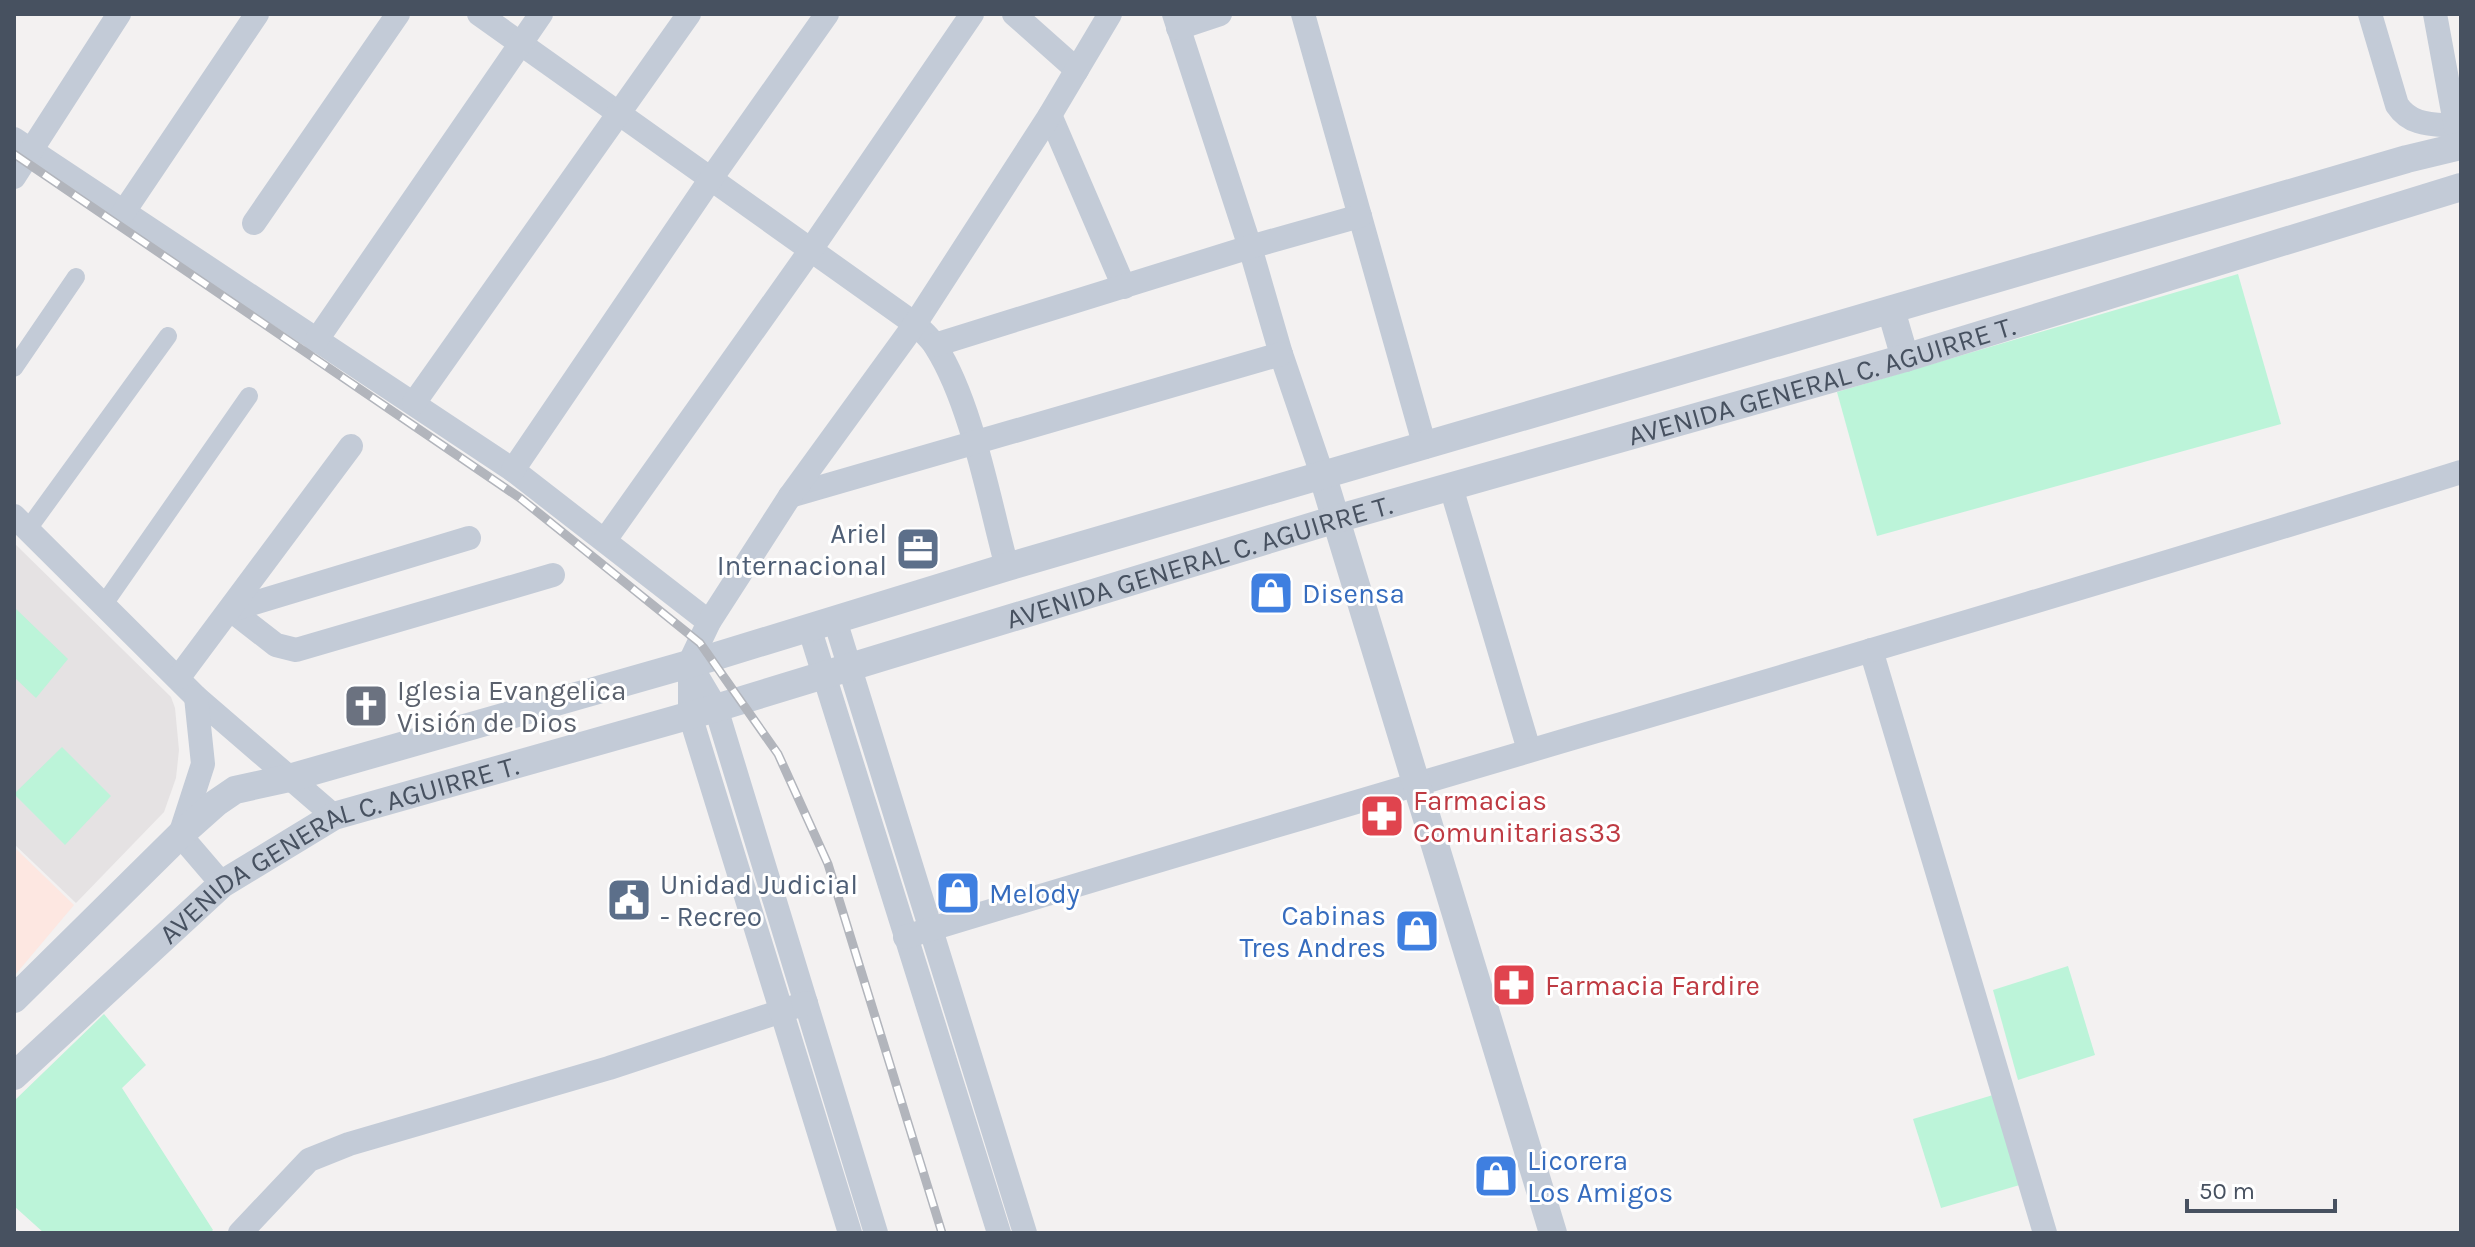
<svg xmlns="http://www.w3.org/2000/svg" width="2475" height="1247" viewBox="0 0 2475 1247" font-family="Karla,sans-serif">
	<rect width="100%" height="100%" fill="#f3f1f1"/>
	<!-- education -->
	<polygon fill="#e5e2e3" points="14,543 171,697 175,708 179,750 176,778 164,812 76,903 14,844"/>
	<!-- medical -->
	<polygon fill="#fde7e1" points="14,847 74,905 15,975 14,975"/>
	<!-- green -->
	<g fill="#bcf4d9">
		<polygon points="2238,274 2281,424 1877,536 1837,392"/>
		<polygon points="14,607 68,659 36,698 14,677"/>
		<polygon points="62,747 111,796 65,845 14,794"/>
		<polygon points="2068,966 2095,1055 2018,1080 1993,990"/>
		<polygon points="104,1014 146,1065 122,1088 213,1230 210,1233 44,1233 14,1206 14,1101"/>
		<polygon points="2003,1092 2030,1182 1941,1208 1913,1119"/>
	</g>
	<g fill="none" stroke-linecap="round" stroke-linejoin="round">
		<!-- pedestrian -->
		<g stroke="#c3cbd7" stroke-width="18">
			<polyline points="14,368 76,277"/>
			<polyline points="28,529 168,336"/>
			<polyline points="104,604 249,396"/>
		</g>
		<!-- minor -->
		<g stroke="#c3cbd7" stroke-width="24">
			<path d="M479 14 915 324C922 331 931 338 936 347 972 404 989 501 1007 567"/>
			<polyline points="1014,14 1077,70"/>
			<polyline points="1174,14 1250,247 1281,354 1323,477"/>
			<polyline points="1303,14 1425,447"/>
			<path d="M2370 14 2397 105C2411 126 2432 124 2455 126"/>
			<polyline points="2435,14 2458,139"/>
			<polyline points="1178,28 1220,14"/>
			<polyline points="1050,115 1124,287"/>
			<polyline points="14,139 513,470 709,622"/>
			<polyline points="14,177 119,14"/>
			<polyline points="123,213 257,14"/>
			<polyline points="254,223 398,14"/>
			<polyline points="316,341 541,14"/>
			<polyline points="935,345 1250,247 1360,216"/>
			<polyline points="414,403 689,14"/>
			<polyline points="513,470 710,180 827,14"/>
			<polyline points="1451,487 1529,750"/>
			<polyline points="790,496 1281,354"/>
			<polyline points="14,516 196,697 334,816"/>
			<polyline points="605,540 810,251 972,14"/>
			<polyline points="231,610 276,645 296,650 553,575"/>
			<polyline points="231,610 469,538"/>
			<polyline points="835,620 1025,1233"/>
			<polyline points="809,627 999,1233"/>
			<polyline points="1871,650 2045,1233"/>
			<polyline points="691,666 716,708 876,1233"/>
			<polyline points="179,677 351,446"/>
			<polyline points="196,697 203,764 180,835 222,884"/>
			<path d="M905 937C1423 779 1944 633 2461 472"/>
			<polyline points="240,1233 309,1160 349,1144 609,1068 806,1003"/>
			<polyline points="850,1233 690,715 690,662 709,622 790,496 915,324 1050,115 1110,14"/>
		</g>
		<!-- tertiary -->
		<g stroke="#c3cbd7" stroke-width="28">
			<polyline points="1891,310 1905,358"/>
			<polyline points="1323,477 1553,1233"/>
			<polyline points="14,999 180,835 216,803 235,790 289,778 710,658 1007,567 2407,159 2461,146"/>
			<path id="s1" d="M14 1076 222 884 334 816 716 708 1336 519 1905 358 2461 187"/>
		</g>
		<!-- rail casing -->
		<g stroke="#b2b5bc" stroke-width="9">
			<polyline id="rail" points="14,154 520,498 700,643 778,754 828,864 942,1233"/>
		</g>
		<!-- rail -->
		<use href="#rail" stroke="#fff" stroke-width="6" stroke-dasharray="18" stroke-linecap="butt"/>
	</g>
	<!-- icons -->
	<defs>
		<g id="office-square" transform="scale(2.3)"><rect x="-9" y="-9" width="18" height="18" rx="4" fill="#5c6f8a" stroke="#fff"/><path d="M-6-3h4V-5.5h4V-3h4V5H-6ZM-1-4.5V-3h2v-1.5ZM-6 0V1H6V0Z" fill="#fff"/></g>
		<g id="shop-square" transform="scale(2.3)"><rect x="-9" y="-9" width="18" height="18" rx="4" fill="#3f7fe0" stroke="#fff"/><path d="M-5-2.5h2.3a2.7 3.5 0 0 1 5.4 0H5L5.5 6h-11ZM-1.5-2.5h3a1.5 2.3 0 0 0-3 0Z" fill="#fff"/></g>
		<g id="church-square" transform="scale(2.3)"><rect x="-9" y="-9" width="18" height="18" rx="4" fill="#6b7280" stroke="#fff"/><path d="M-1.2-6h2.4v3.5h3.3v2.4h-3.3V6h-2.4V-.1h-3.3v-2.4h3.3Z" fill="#fff"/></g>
		<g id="pharmacy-square" transform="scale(2.3)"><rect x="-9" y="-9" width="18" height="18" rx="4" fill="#e0444e" stroke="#fff"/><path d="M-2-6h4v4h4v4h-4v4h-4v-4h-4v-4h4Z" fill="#fff"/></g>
		<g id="civic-square" transform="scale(2.3)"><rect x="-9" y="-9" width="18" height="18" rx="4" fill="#5c6f8a" stroke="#fff"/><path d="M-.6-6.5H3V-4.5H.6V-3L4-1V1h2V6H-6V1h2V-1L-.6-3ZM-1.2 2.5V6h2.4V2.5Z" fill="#fff"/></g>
	</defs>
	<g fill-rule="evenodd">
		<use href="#office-square" x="918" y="549"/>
		<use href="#shop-square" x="1271" y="593"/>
		<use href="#church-square" x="366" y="706"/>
		<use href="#pharmacy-square" x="1382" y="816"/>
		<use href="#shop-square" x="958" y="893"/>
		<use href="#civic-square" x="629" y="900"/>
		<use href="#shop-square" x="1417" y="931"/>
		<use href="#pharmacy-square" x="1514" y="985"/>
		<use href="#shop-square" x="1496" y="1176"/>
	</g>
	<g text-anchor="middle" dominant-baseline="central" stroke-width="6" stroke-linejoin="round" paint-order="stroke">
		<!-- street labels -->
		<g font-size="28" fill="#475160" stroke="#fff">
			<text stroke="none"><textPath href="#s1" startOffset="1964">AVENIDA GENERAL C. AGUIRRE T.</textPath></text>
			<text stroke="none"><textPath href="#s1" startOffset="1316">AVENIDA GENERAL C. AGUIRRE T.</textPath></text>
			<text stroke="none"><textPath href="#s1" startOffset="404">AVENIDA GENERAL C. AGUIRRE T.</textPath></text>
		</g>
		<!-- service labels -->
		<g font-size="28" fill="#4e5e75" stroke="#fff" text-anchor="end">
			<text x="887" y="533">Ariel<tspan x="887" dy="32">Internacional</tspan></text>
			<text x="660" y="884" text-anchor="start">Unidad Judicial<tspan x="660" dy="32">- Recreo</tspan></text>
		</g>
		<!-- shop labels -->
		<g font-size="28" fill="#366cbe" stroke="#fff" text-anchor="start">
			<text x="1302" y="593">Disensa</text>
			<text x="989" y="893">Melody</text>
			<text x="1386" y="915" text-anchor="end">Cabinas<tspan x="1386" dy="32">Tres Andres</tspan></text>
			<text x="1527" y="1160">Licorera<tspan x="1527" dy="32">Los Amigos</tspan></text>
		</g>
		<!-- worship labels -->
		<g font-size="28" fill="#5b616d" stroke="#fff" text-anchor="start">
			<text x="397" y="690">Iglesia Evangelica<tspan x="397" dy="32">Visión de Dios</tspan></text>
		</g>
		<!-- health labels -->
		<g font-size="28" fill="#be3a42" stroke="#fff" text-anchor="start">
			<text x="1413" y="800">Farmacias<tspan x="1413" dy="32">Comunitarias33</tspan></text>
			<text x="1545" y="985">Farmacia Fardire</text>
		</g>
	</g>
	<!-- border -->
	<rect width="2475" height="1247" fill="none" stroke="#475160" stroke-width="32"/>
	<!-- scale -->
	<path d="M2187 1199v12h148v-12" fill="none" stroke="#475160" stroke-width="4"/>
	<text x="2199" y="1199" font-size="24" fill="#475160" stroke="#ffffff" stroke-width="6" paint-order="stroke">50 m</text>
</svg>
